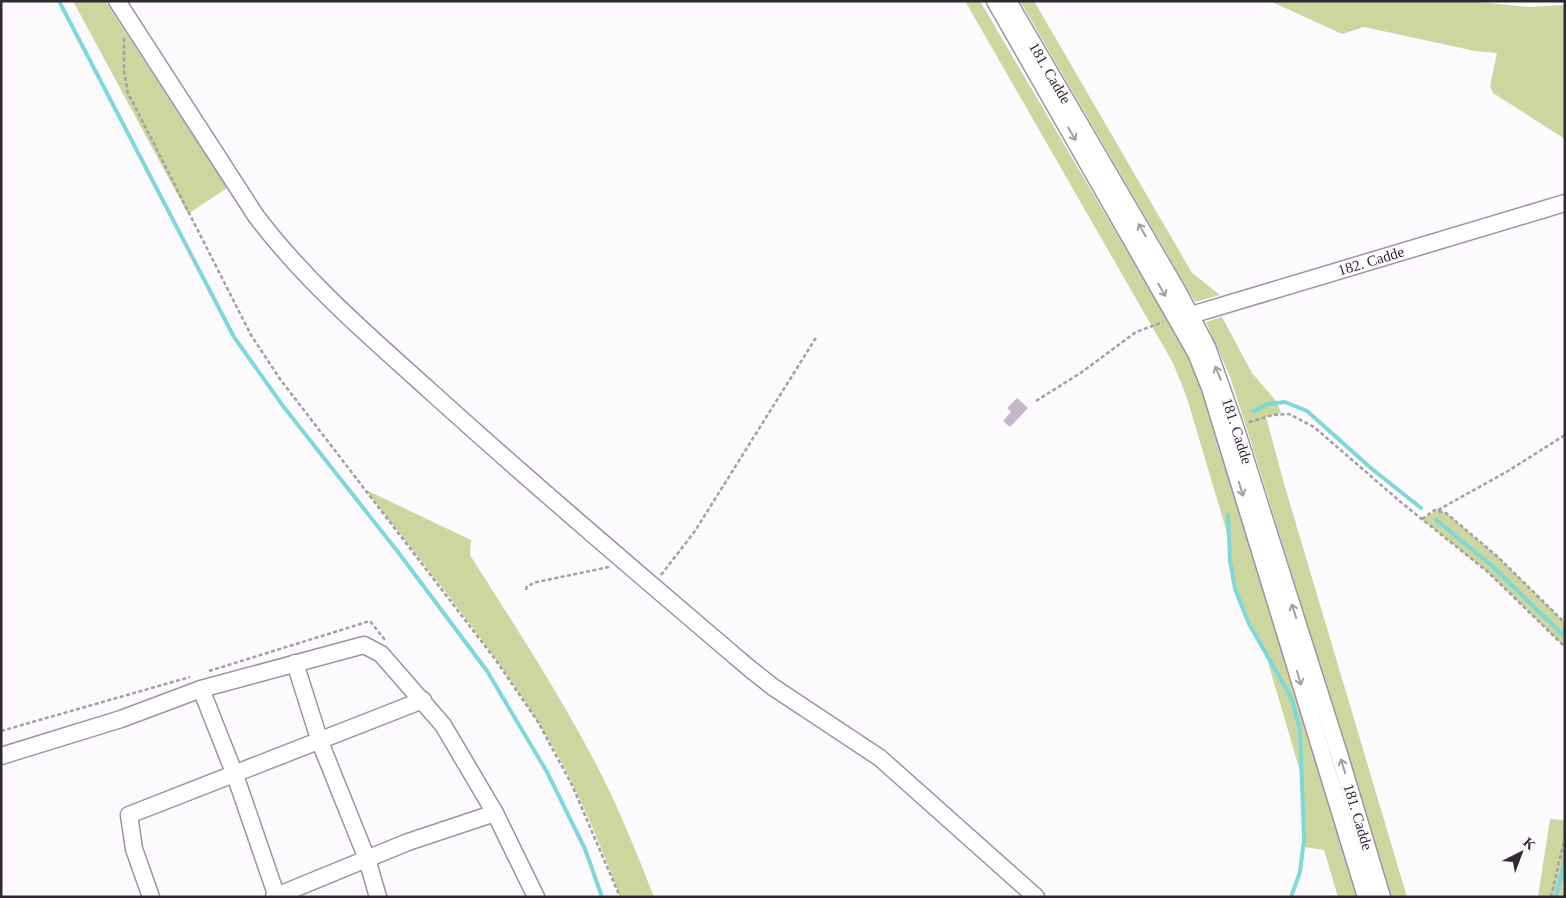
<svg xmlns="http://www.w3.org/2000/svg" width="1566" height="898" viewBox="0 0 1566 898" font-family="'Times New Roman',serif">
	<rect width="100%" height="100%" fill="#fdfafe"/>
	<!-- green -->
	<g fill="#cbd79e">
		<polygon points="73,1 105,1 227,188 188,214"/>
		<polygon points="965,1 980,1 1189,357 1203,389 1357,897 1338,897 1324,850 1304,847 1302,778 1265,652 1244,615 1235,589 1230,561 1228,536 1187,398 1173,363"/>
		<polygon points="1020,1 1034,1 1192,273 1220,295 1195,302"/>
		<polygon points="1270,1 1468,1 1528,7 1565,5 1565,139 1493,93 1490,86 1497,53 1475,51 1364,27 1342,34"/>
		<polygon points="1222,317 1252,373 1277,402 1281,413 1266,417 1285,487 1407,897 1392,897 1245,423 1230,377 1206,322"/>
		<path d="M366 490 471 540 470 555C516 628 564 700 603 778 622 816 638 856 654 897H620C598 837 572 776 538 722 487 640 424 566 366 490Z"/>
		<polygon points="1438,510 1446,513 1498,557 1565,623 1565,647 1488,572 1422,519"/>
		<polygon points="1550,819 1565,820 1565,897 1538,897"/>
	</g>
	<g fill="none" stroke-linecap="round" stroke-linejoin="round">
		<!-- stream -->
		<g stroke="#7ed8d8" stroke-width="4">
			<polyline points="59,1 234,337 283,406 398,552 487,671 547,772 585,849 602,897"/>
			<polyline points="1254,411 1268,404 1285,402 1307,411 1372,469 1421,508"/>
			<polyline points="1228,515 1230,561 1235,589 1249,624 1291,697 1300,729 1304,840 1300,872 1291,897"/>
			<polyline points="1436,520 1491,565 1565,637"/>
			<polyline points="1556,897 1565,859"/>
		</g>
	</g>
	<!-- building -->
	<polygon fill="#c7b7cc" points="1017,398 1028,408 1010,427 1003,421 1011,412 1007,408"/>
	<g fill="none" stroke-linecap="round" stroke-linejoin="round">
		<!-- minor casing -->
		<g stroke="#a091a5" stroke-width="19">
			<g id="minor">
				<path d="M117 1 256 216C306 282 368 335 429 390 534 485 641 576 749 668L773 687 880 758 1036 897"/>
				<polyline points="995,1 1196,353 1210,388 1366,897"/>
				<polyline points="1008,1 1177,290 1207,347 1235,426 1340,757 1382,897"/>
				<polyline points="1181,318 1565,203"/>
				<polyline points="295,663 320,742 367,859 378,897"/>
				<polyline points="1,756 121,719 201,689"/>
				<polyline points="151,897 134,849 129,815 423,700"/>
				<polyline points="274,897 408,842 495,813"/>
				<polyline points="277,897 235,775 201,689 364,645 381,654 443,725 495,813 536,897"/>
			</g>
		</g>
		<!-- path -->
		<g stroke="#a39fa5" stroke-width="2.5" stroke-dasharray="4 2.5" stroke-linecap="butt">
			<polyline points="124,38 124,71 128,93 251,335 280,379 495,659 538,722 572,785 620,897"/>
			<polyline points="1036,401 1082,372 1136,332 1163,322"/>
			<polyline points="1249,422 1273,415 1289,414 1314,427 1403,504 1488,572 1565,647"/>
			<polyline points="1438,510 1508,471 1565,435"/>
			<polyline points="1422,519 1435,510 1446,513 1498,557 1565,623"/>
			<polyline points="661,575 695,531 817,336"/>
			<polyline points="526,590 527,586 537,582 609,567"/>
			<polyline points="209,671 370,621 385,640"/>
			<polyline points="1,731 190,677"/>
			<polyline points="1551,897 1565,837"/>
		</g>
		<!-- minor -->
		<use href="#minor" stroke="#fff" stroke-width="16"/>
	</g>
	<!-- one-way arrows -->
	<defs><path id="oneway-shaft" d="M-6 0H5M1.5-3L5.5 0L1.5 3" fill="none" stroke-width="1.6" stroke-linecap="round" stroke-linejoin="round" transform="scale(1.25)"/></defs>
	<g stroke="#a29fa3">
		<use href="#oneway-shaft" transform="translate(1072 134) rotate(60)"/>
		<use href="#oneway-shaft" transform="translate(1142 230) rotate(-120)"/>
		<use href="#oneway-shaft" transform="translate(1162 290) rotate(60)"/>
		<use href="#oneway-shaft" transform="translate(1218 373) rotate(-112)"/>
		<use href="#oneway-shaft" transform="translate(1241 489) rotate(73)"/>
		<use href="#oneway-shaft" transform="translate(1294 611) rotate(-108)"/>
		<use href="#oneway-shaft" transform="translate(1299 678) rotate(73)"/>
		<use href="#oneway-shaft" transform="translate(1343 766) rotate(-107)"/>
	</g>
	<g text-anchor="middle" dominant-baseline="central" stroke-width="4" stroke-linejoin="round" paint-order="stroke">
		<!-- street labels -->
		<g font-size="15" fill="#302932" stroke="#fdfafe">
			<text transform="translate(1050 73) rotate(60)">181. Cadde</text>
			<text transform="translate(1371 261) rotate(-17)">182. Cadde</text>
			<text transform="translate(1237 431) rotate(72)">181. Cadde</text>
			<text transform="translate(1358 817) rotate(73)">181. Cadde</text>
		</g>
	</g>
	<!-- border -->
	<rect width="1566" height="898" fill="none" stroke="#302932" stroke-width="5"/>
	<!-- north arrow -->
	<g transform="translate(1521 853) rotate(42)" stroke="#fdfafe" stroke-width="4" paint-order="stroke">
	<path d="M0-4L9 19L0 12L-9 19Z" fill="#302932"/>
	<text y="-8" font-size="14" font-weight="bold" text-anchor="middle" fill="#302932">K</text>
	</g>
</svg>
